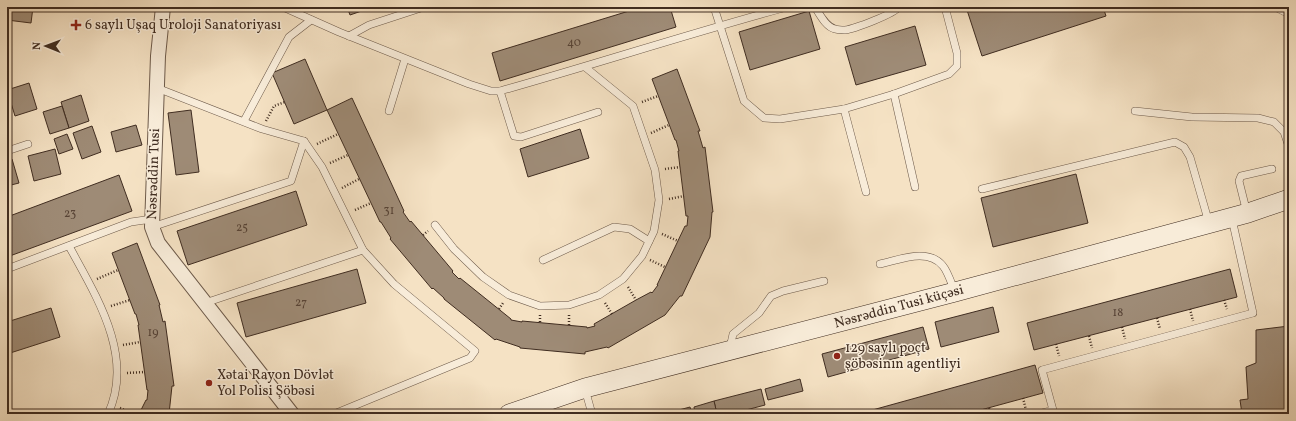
<svg xmlns="http://www.w3.org/2000/svg" width="1296" height="421" viewBox="0 0 1296 421" font-family="Vollkorn,serif">
	<rect width="100%" height="100%" fill="#f5e2c4"/>
	<filter id="stains"><feTurbulence type="fractalNoise" baseFrequency=".005" numOctaves="4"/><feColorMatrix values="0 0 0 0 .2 0 0 0 0 .09 0 0 0 0 .02 0 0 0 .5 -.17"/></filter>
	<radialGradient id="worn" r=".72"><stop offset=".6" stop-color="#630" stop-opacity="0"/><stop offset="1" stop-color="#630" stop-opacity=".3"/></radialGradient>
	<!-- building -->
	<g fill="#9e8b76" stroke="#402d21">
		<polygon points="7,7 33,7 31,23 7,20"/>
		<polygon points="347,7 373,7 350,15"/>
		<polygon points="642,7 670,7 676,27 500,81 492,53"/>
		<polygon points="966,7 1103,7 1106,16 982,56"/>
		<polygon points="809,11 820,49 750,70 739,32"/>
		<polygon points="915,26 926,65 856,85 845,47"/>
		<polygon points="305,59 327,110 294,124 272,73"/>
		<polygon points="677,69 700,131 698,131 703,148 705,147 713,212 712,212 710,237 682,296 680,296 665,315 608,348 607,347 585,352 585,354 520,348 520,347 496,339 495,340 444,299 444,298 433,288 432,289 390,239 391,238 381,222 380,222 327,110 352,98 404,211 403,212 410,222 411,221 453,271 452,272 459,279 460,278 511,319 511,320 522,322 522,321 587,327 587,328 595,326 594,324 636,300 651,292 652,293 658,285 657,285 685,226 687,226 688,216 686,216 678,151 679,151 676,140 675,140 652,79"/>
		<polygon points="29,83 37,109 15,116 7,90"/>
		<polygon points="81,95 89,121 69,128 61,102"/>
		<polygon points="62,106 69,128 50,134 43,112"/>
		<polygon points="191,110 199,172 176,175 168,113"/>
		<polygon points="136,125 142,145 116,152 111,132"/>
		<polygon points="92,126 101,152 82,159 73,133"/>
		<polygon points="580,129 589,158 528,177 520,149"/>
		<polygon points="67,134 73,149 59,154 54,139"/>
		<polygon points="55,149 61,174 34,181 28,156"/>
		<polygon points="12,159 19,183 7,186 7,161"/>
		<polygon points="1076,174 1088,223 993,247 981,198"/>
		<polygon points="119,175 132,211 7,257 7,217"/>
		<polygon points="296,191 307,225 188,265 177,231"/>
		<polygon points="137,243 160,305 159,305 163,322 165,321 174,386 172,386 169,414 139,414 146,400 147,400 148,390 147,390 138,325 139,325 136,314 135,314 112,253"/>
		<polygon points="357,269 366,303 246,337 237,303"/>
		<polygon points="1230,269 1237,297 1034,350 1027,323"/>
		<polygon points="993,307 999,332 941,347 935,322"/>
		<polygon points="51,308 60,337 7,354 7,322"/>
		<polygon points="1289,326 1289,414 1242,414 1240,400 1248,399 1246,367 1256,363 1256,330"/>
		<polygon points="923,327 929,349 828,377 822,354"/>
		<polygon points="1035,365 1043,393 966,414 858,414"/>
		<polygon points="800,379 803,391 768,400 765,389"/>
		<polygon points="761,389 765,405 731,414 717,414 714,401"/>
		<polygon points="714,401 717,414 695,414 694,407"/>
		<polygon points="690,407 692,414 664,414"/>
	</g>
	<g fill="none" stroke-linecap="round" stroke-linejoin="round">
		<!-- service casing -->
		<g stroke="#6d5a4a" stroke-width="8">
			<g id="service">
				<path d="M283 7 339 32 469 84 491 91H500C596 64 691 33 787 7"/>
				<polyline points="714,7 744,101 764,118 780,119 844,109 894,94 949,74 957,66 957,53 945,7"/>
				<path d="M815 7C820 15 826 27 835 29 838 30 842 30 845 30 854 29 894 14 899 7"/>
				<polyline points="1275,7 1289,14"/>
				<polyline points="349,36 369,25 424,7"/>
				<polyline points="157,88 262,129 304,141 322,167 363,250 394,284 475,351 470,358 334,414"/>
				<polyline points="500,91 514,136 521,137 598,112"/>
				<polyline points="894,94 915,187"/>
				<polyline points="844,109 866,192"/>
				<polyline points="389,111 405,59"/>
				<polyline points="1135,111 1192,117 1258,118 1274,122 1284,132 1289,147"/>
				<polyline points="244,121 289,37 311,20"/>
				<polyline points="7,151 28,144"/>
				<polyline points="982,189 1175,142 1184,147 1190,157 1209,223"/>
				<polyline points="1247,213 1239,181 1241,176 1272,169"/>
				<polyline points="435,225 454,249 483,277 509,295 540,306 569,305 599,295 623,279 642,256 654,231 659,200 655,170 633,106 585,67"/>
				<polyline points="152,227 291,181 304,141"/>
				<path d="M69 246C96 296 135 356 108 414"/>
				<polyline points="543,260 614,227 630,229 649,241"/>
				<path d="M880 264C899 260 928 247 943 266 948 272 952 285 955 292"/>
				<polyline points="7,269 131,222 152,219"/>
				<polyline points="205,303 363,250"/>
				<polyline points="730,348 733,334 759,313 771,296 783,291 824,281"/>
				<polyline points="585,389 592,414"/>
				<polyline points="1038,414 1053,410 1042,370 1253,313 1232,219"/>
			</g>
		</g>
		<!-- minor casing -->
		<g stroke="#6d5a4a" stroke-width="16">
			<polyline id="minor" points="163,7 158,56 152,227 158,243 292,414"/>
		</g>
		<!-- secondary casing -->
		<g stroke="#402d21" stroke-width="20">
			<polyline id="secondary" points="509,414 585,388 955,292 1248,213 1289,199"/>
		</g>
		<!-- path -->
		<g stroke="#402d21" stroke-width="2.5" stroke-dasharray="1 2" stroke-linecap="butt">
			<polyline points="642,102 658,96"/>
			<polyline points="266,121 274,106 285,102"/>
			<polyline points="651,133 669,125"/>
			<polyline points="317,144 338,134"/>
			<polyline points="330,163 348,155"/>
			<polyline points="665,169 680,167"/>
			<polyline points="342,188 359,179"/>
			<polyline points="669,199 684,196"/>
			<polyline points="355,210 371,203"/>
			<polyline points="662,234 678,241"/>
			<polyline points="423,235 428,231"/>
			<polyline points="650,260 665,267"/>
			<polyline points="97,279 118,270"/>
			<polyline points="628,287 636,300"/>
			<polyline points="1224,300 1227,309"/>
			<polyline points="605,303 612,314"/>
			<polyline points="111,306 130,300"/>
			<polyline points="499,309 503,303"/>
			<polyline points="1190,309 1193,321"/>
			<polyline points="1157,318 1160,329"/>
			<polyline points="540,322 540,315"/>
			<polyline points="569,325 569,315"/>
			<polyline points="1122,327 1125,339"/>
			<polyline points="1089,336 1092,348"/>
			<polyline points="1056,344 1059,356"/>
			<polyline points="123,345 140,342"/>
			<polyline points="127,373 145,372"/>
			<polyline points="1023,398 1027,414"/>
			<polyline points="120,408 134,414"/>
			<polyline points="989,408 990,414"/>
		</g>
		<!-- service -->
		<use href="#service" stroke="#f8ecd9" stroke-width="7"/>
		<!-- minor -->
		<use href="#minor" stroke="#f8ecd9" stroke-width="14"/>
		<!-- secondary -->
		<use href="#secondary" stroke="#f8ecd9" stroke-width="19"/>
	</g>
	<!-- markers -->
	<g fill="#8f2418" stroke="#f8ecd9" stroke-width="1.5">
		<path d="M74 19h4v4h4v4h-4v4h-4v-4h-4v-4h4z"/>
		<circle cx="837" cy="356" r="4"/>
		<circle cx="209" cy="383" r="4"/>
	</g>
	<g text-anchor="middle" dominant-baseline="central" stroke-width="3" stroke-linejoin="round" paint-order="stroke">
		<!-- number labels -->
		<g font-size="12" fill="#584436">
			<text x="574" y="43">40</text>
			<text x="389" y="211">31</text>
			<text x="70" y="214">23</text>
			<text x="242" y="228">25</text>
			<text x="301" y="303">27</text>
			<text x="1118" y="313">18</text>
			<text x="153" y="333">19</text>
		</g>
		<!-- poi labels -->
		<g font-size="14" fill="#402d21" stroke="#f8ecd9" text-anchor="start">
			<text x="85" y="25">6 saylı Uşaq Uroloji Sanatoriyası</text>
			<text x="845" y="348">129 saylı poçt<tspan x="845" dy="16">şöbəsinın agentliyi</tspan></text>
			<text x="217" y="375">Xətai Rayon Dövlət<tspan x="217" dy="16">Yol Polisi Şöbəsi</tspan></text>
		</g>
		<!-- street labels -->
		<g font-size="14" fill="#402d21" stroke="#f8ecd9">
			<text transform="translate(154 174) rotate(-88)">Nəsrəddin Tusi</text>
			<text transform="translate(899 307) rotate(-15)">Nəsrəddin Tusi küçəsi</text>
		</g>
	</g>
	<!-- margin -->
	<rect width="1296" height="421" fill="none" stroke="#f5e2c4" stroke-width="24"/>
	<rect x="8" y="8" width="1280" height="405" fill="none" stroke="#402d21" stroke-width="2"/>
	<rect x="12" y="12" width="1272" height="397" fill="none" stroke="#402d21"/>
	<!-- north arrow -->
	<g transform="translate(46 46) rotate(271)" stroke="#f8ecd9" stroke-width="3" paint-order="stroke">
	<path d="M0-3L7 15L0 10L-7 15Z" fill="#402d21"/>
	<text y="-6" font-size="11" font-weight="bold" text-anchor="middle" fill="#402d21">N</text>
	</g>
	<rect width="100%" height="100%" filter="url(#stains)"/>
	<rect width="100%" height="100%" fill="url(#worn)"/>
</svg>
